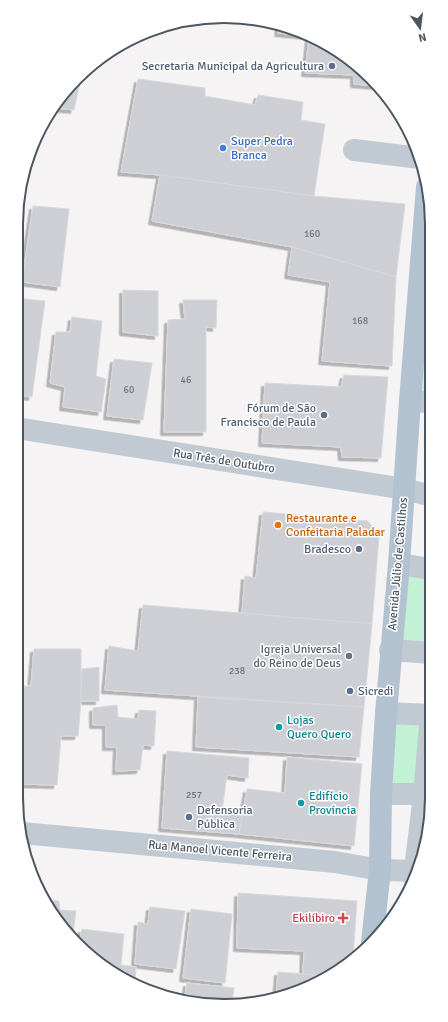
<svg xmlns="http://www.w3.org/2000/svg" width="448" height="1022" viewBox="0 0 448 1022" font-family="Signika,sans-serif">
	<defs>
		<filter id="shadow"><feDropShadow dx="-3.5" dy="3.5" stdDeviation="0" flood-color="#0004"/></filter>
	</defs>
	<rect width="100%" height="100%" fill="#f5f3f3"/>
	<!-- green -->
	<g fill="#c3f1d5">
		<polygon points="430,197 431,402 410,401"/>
		<polygon points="399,564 431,569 432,653 390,650"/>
		<polygon points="386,713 432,715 432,794 381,794"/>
	</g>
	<!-- building -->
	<g fill="#cdcfd5" stroke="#d7d9de" filter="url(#shadow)">
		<polygon points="279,25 291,27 308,36 278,33"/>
		<polygon points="309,37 350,59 378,86 354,84 354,75 305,73"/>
		<polygon points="138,79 205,88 205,96 255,105 258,95 303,102 301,120 325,124 314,196 160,175 121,172"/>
		<polygon points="73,82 80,83 74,110 55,108 68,87"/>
		<polygon points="160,175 314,196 405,204 396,277 292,247 152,221"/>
		<polygon points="33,206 69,209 60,287 22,282"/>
		<polygon points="292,247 396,277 392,366 322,361 330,282 288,275"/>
		<polygon points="123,290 158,291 158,336 123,332"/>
		<polygon points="16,298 45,301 32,397 16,395"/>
		<polygon points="183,300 217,300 216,328 206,327 206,432 164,432 168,320 185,319"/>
		<polygon points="72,317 102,321 96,376 106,379 101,412 63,407 65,387 50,383 56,332 70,332"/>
		<polygon points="114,359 152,363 143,420 107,416"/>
		<polygon points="344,375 388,377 381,458 342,457 341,447 262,443 265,383 341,387"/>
		<polygon points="263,512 368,521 379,536 372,624 242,613 245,576 256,578"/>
		<polygon points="143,605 372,624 364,707 105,690 109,646 138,651"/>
		<polygon points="34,649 81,649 81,701 78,736 61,736 57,785 16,784 16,686 31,686"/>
		<polygon points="99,667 99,701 81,701 82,669"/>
		<polygon points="198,697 364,707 359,757 196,747"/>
		<polygon points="117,705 118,717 138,719 139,710 156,711 154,746 143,745 140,770 116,771 117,747 106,747 106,725 93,725 93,708"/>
		<polygon points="167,751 249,758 248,778 227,775 222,811 243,813 239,834 162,828"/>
		<polygon points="287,757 362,764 354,846 239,834 247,789 285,793"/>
		<polygon points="238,893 357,901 353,958 329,977 303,974 304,951 237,948"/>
		<polygon points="47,900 59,901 60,910 76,911 72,939 67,935"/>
		<polygon points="150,907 185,911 176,969 135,964 138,922 148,924"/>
		<polygon points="191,909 232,914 225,983 183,978"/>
		<polygon points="82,929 124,934 121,965 136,967 135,984 120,978 79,945"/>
		<polygon points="278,972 303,974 329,977 276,998"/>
		<polygon points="187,983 234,988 232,1002 184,1002"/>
	</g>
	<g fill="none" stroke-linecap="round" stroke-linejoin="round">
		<!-- minor -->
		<g stroke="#c1cad2" stroke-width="22">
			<polyline points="354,150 420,158"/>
			<polyline points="410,401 431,402"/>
			<polyline points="16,428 405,489 431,496"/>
			<polyline points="399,564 431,569"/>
			<polyline points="390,650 432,653"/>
			<polyline points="386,713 432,715"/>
			<polyline points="381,794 432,794"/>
			<polyline points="22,833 335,862 380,870 418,871"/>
			<polyline points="414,877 424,795 431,715"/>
		</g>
		<!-- major -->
		<polyline stroke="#b3c2d1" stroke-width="22" points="372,942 380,870 381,794 386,713 399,564 410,401 427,187"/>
	</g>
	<!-- markers -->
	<g fill="#5c6f8a" stroke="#fff" stroke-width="1.5">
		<circle cx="332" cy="66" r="4"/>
		<circle cx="324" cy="415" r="4"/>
		<circle cx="359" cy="549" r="4"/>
		<circle cx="350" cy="691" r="4"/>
		<circle cx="189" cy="817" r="4"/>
	</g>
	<circle fill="#3f7fe0" stroke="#fff" stroke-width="1.5" cx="223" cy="148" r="4"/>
	<circle fill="#e8710a" stroke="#fff" stroke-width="1.5" cx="278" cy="525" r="4"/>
	<circle fill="#6b7280" stroke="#fff" stroke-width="1.5" cx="349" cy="656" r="4"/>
	<g fill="#0f9aa8" stroke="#fff" stroke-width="1.5">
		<circle cx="279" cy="727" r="4"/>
		<circle cx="301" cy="803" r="4"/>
	</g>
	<path fill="#e0444e" stroke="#fff" stroke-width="1.5" d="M341 912h4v4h4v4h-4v4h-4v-4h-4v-4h4z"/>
	<g text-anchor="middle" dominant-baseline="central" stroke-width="3" stroke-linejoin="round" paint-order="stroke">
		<!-- number labels -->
		<g font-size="10" fill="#6b747e">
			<text x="312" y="234">160</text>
			<text x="360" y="321">168</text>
			<text x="186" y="380">46</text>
			<text x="129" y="390">60</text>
			<text x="237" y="671">238</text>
			<text x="194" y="795">257</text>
		</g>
		<!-- service labels -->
		<g font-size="12" fill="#4e5e75" stroke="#fff" text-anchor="end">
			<text x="324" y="66">Secretaria Municipal da Agricultura</text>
			<text x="316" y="408">Fórum de São<tspan x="316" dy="14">Francisco de Paula</tspan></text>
			<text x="351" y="549">Bradesco</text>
			<text x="358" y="691" text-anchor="start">Sicredi</text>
			<text x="197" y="810" text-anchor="start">Defensoria<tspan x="197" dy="14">Pública</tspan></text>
		</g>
		<!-- shop labels -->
		<g font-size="12" fill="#366cbe" stroke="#fff" text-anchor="start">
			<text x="231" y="141">Super Pedra<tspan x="231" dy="14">Branca</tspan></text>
		</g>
		<!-- street labels -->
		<g font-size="12" fill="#4a5661" stroke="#fff">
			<text transform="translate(224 461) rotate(9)">Rua Três de Outubro</text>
			<text transform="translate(398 564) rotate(-85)">Avenida Júlio de Castilhos</text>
			<text transform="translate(220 851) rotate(5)">Rua Manoel Vicente Ferreira</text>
		</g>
		<!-- food labels -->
		<g font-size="12" fill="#c56008" stroke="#fff" text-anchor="start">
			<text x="286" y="518">Restaurante e<tspan x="286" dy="14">Confeitaria Paladar</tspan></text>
		</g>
		<!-- worship labels -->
		<g font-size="12" fill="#5b616d" stroke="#fff" text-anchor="end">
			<text x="341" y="649">Igreja Universal<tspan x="341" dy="14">do Reino de Deus</tspan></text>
		</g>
		<!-- culture labels -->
		<g font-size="12" fill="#0d838f" stroke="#fff" text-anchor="start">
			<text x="287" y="720">Lojas<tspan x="287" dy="14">Quero Quero</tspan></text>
			<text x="309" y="796">Edifício<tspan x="309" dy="14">Província</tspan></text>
		</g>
		<!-- health labels -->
		<g font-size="12" fill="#be3a42" stroke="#fff" text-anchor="end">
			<text x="335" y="918">Ekilíbiro</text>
		</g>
	</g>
	<!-- crop -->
	<path d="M0 0H448V1022H0ZM224 23H224A201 201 0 0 1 425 224V798A201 201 0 0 1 224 999H224A201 201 0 0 1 23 798V224A201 201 0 0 1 224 23Z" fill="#fff" fill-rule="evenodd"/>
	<path fill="none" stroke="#4a5661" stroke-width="2" d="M224 23H224A201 201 0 0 1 425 224V798A201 201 0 0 1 224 999H224A201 201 0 0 1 23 798V224A201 201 0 0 1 224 23Z"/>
	<!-- north arrow -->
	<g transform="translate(420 28) rotate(166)" stroke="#ffffff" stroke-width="3" paint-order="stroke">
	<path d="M0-3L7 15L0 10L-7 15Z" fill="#4a5661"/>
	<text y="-6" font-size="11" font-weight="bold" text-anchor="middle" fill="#4a5661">N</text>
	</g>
</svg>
